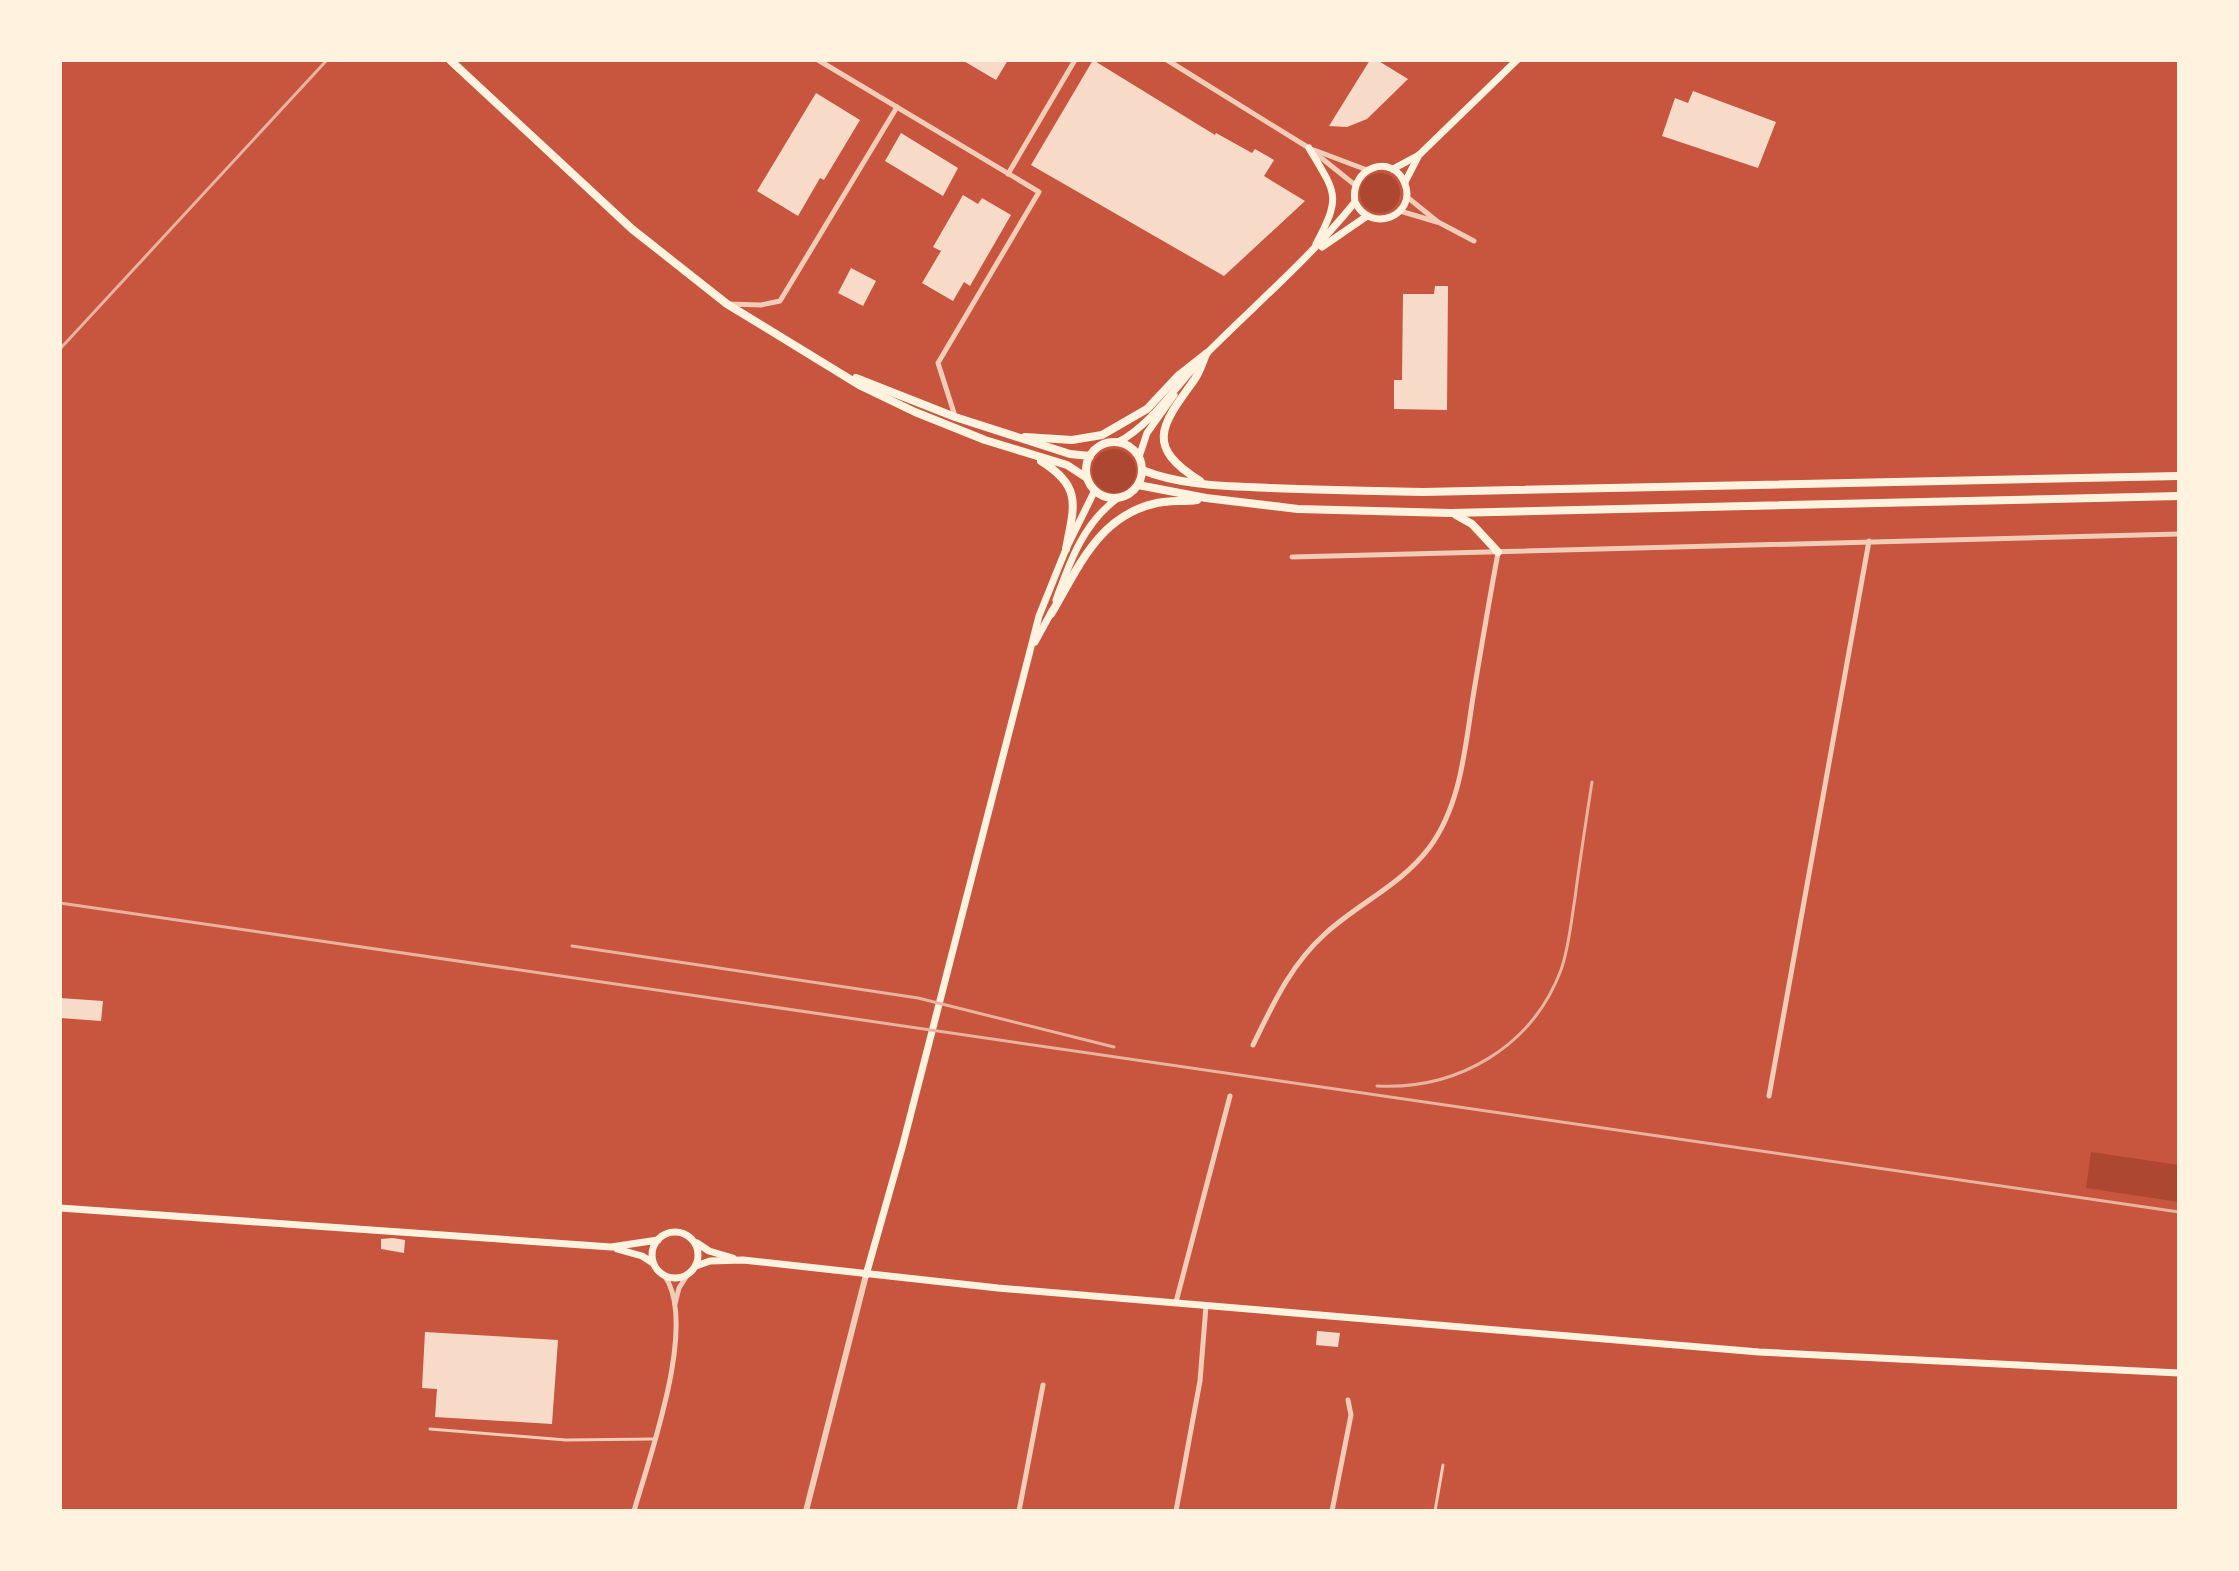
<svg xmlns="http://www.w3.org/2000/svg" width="2239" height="1571" viewBox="0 0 2239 1571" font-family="'Source Serif 4',serif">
	<rect width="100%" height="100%" fill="#c8553d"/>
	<!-- green -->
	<g fill="#ae4732">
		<circle cx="1380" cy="193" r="20"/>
		<circle cx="1114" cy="471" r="22"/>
		<polygon points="2091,1152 2179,1165 2179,1202 2086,1188"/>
	</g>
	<!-- building -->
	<g fill="#f7dbc8">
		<polygon points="962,60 1008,60 996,80"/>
		<polygon points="1093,60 1215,135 1216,133 1252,153 1255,149 1274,160 1264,176 1305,201 1224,276 1031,165"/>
		<polygon points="1370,60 1377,60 1408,79 1367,119 1347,127 1329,126"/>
		<polygon points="1693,91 1776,122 1758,168 1662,136 1675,98 1688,103"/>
		<polygon points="816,93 860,120 824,180 820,178 798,216 757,191"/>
		<polygon points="901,133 958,168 943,196 885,161"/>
		<polygon points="963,195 978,204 982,198 1011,215 970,286 964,282 953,301 922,283 941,251 933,247"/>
		<polygon points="851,268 876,281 863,306 838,293"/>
		<polygon points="1435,286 1448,286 1447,410 1394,409 1394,380 1402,380 1403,294 1434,294"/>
		<polygon points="60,998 103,1001 101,1021 60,1018"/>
		<polygon points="393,1238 405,1240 404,1253 381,1249 381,1239"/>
		<polygon points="1317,1331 1340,1333 1338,1347 1316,1345"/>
		<polygon points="425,1332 558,1340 552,1424 435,1417 437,1389 422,1388"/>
	</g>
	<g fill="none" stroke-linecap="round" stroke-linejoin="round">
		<!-- service -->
		<g stroke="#f1ccb7" stroke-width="3">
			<polyline points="430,1429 566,1440 654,1439"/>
			<polyline points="1435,1511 1443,1465"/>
		</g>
		<!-- minor -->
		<g stroke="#f1ccb7" stroke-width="5">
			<polyline points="818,60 1039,192 938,363 955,416"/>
			<polyline points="1167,60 1309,148 1355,185"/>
			<polyline points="1314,150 1367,170"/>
			<polyline points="1008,174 1075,60"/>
			<polyline points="1407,197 1438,222 1474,241"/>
			<polyline points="1400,211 1437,222"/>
			<polyline points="728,304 761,305 780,301 897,107"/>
			<polyline points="1292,557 2179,534"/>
			<path d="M1253 1045C1273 1004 1291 964 1326 933 1359 903 1401 885 1429 848 1461 805 1465 748 1473 697 1481 649 1489 601 1498 553"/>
			<polyline points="1769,1096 1869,541"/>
			<polyline points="1176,1302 1230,1096"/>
			<polyline points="675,1304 679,1288 688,1274"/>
			<path d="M634 1511C649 1458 699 1322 664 1275"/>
			<polyline points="1019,1511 1043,1385"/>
			<polyline points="1176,1511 1200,1381 1206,1306"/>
			<polyline points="1332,1511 1351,1415 1348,1400"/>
		</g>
		<!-- tertiary -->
		<polyline stroke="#f1ccb7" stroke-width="6" points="806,1511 866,1275"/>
		<!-- secondary -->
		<g stroke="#fff3e0" stroke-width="7">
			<path d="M1309 148C1336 194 1342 195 1316 244"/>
			<polyline points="1393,169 1419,155"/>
			<polyline points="1405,182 1419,155 1517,60"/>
			<polyline points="1322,247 1367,216"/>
			<path d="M1118 442C1151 426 1182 378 1209 351 1258 302 1311 257 1355 202 1349 167 1393 152 1405 184 1417 215 1371 235 1355 202"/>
			<polyline points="1139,457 1147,433 1174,395"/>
			<path d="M1056 600C1070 561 1084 522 1118 498"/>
			<polyline points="1035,642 1052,611"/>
			<polyline points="60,1208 611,1247 658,1240"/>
			<circle cx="675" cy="1255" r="23"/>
			<polyline points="697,1243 709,1251 733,1258"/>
			<polyline points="617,1249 642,1256 653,1263"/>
			<polyline points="696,1266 710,1261 743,1260 998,1288 1759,1352 2179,1373"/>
			<polyline points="866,1275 902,1148 1039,616 1066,549 1095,490"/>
		</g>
		<!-- primary -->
		<g stroke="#fff3e0" stroke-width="8">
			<polyline points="450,60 632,229 727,304 861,386 915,412 985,440 1067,465 1087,478"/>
			<polyline points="856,378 955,417 1070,454 1090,456"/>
			<polyline points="1025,437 1072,440 1102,435 1147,409 1178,376 1206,354"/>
			<circle cx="1114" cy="470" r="28"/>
			<path d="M1041 461C1083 487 1074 506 1066 549"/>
			<path d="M1142 470C1182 486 1227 486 1269 488 1320 490 1371 491 1423 492L2179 476"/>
			<path d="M1200 481C1146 447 1160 427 1192 383 1199 375 1202 364 1206 354"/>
			<polyline points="1138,485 1206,498 1298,509 1451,513 2179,496"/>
			<polyline points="1456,515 1472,524 1498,552"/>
			<path d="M1051 614C1078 569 1097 518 1153 504 1168 500 1182 502 1197 500"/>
		</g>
		<!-- rail -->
		<g stroke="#e9b49f" stroke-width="3">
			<polyline points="60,349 327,60"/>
			<polyline points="60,903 2179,1212"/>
			<polyline points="572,946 918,998 1114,1047"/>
			<path d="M1377 1086C1458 1090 1532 1047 1561 970 1569 947 1571 922 1575 898 1580 859 1586 821 1592 782"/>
		</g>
	</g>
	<!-- border -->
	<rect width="2239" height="1571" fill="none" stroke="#fff3e0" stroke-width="124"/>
</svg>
